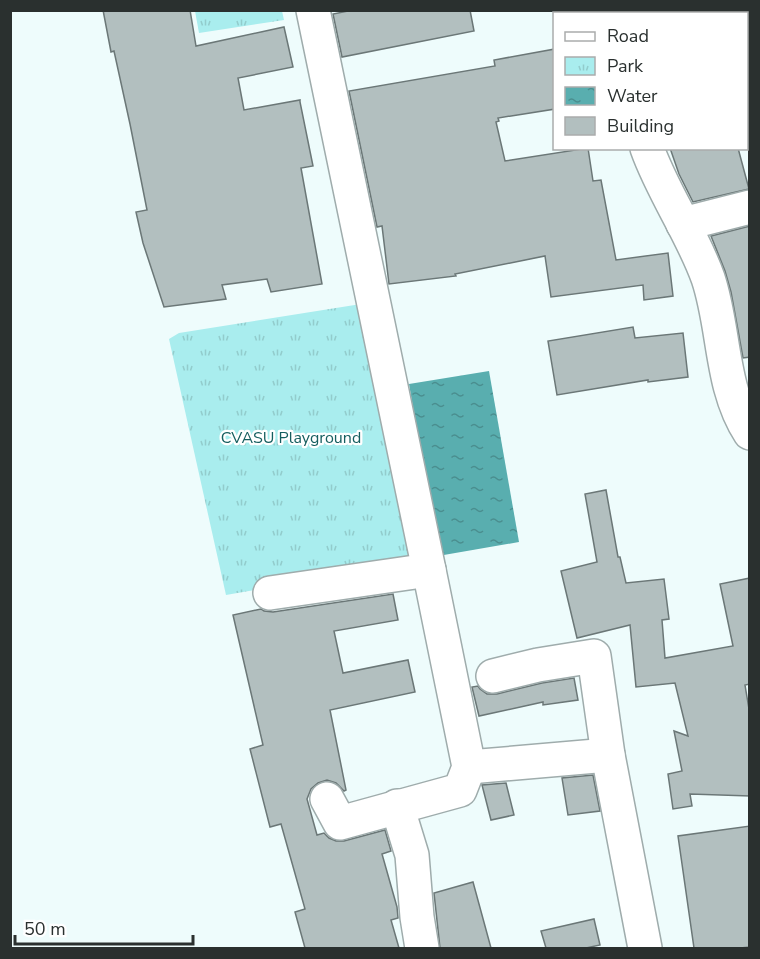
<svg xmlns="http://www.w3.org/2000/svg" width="760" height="959" viewBox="0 0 760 959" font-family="'Nunito Sans',sans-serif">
	<defs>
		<pattern id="park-tufts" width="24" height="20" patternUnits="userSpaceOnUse" patternTransform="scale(1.5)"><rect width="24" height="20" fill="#a9edee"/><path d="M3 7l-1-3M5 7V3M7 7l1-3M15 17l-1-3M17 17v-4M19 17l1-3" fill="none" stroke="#92cccc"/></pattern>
		<pattern id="water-ripples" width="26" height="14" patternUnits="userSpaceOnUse" patternTransform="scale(1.5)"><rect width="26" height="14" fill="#59aeaf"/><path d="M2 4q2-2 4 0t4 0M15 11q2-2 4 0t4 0" fill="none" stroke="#4a8e8f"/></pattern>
	</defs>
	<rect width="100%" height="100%" fill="#eefcfc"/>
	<!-- park -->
	<g fill="url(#park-tufts)">
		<polygon points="195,11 282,11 284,20 199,33"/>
		<polygon points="361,304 417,562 226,595 169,339 179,333"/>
	</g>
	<!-- water -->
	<polygon fill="url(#water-ripples)" points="489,371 519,542 438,556 409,384"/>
	<!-- building -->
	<g fill="#b2bfbf" stroke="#6b7777" stroke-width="1.5">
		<polygon points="103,10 190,10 196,46 284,27 293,67 238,78 244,110 300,100 300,102 313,166 301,168 322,284 271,292 267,279 222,285 226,299 164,307 143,243 136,212 147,210 130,124 114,51 111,52"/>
		<polygon points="353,10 470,10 474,31 342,57 333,14"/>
		<polygon points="555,49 555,109 498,118 499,121 496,122 505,161 588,148 593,181 601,180 616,260 668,253 673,296 644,300 643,285 551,297 545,256 455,274 456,276 389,284 382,226 377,227 349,91 495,66 494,60"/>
		<polygon points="670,148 738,148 749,189 693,202 679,174"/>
		<polygon points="750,226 750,357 743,358 731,292 725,271 711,236"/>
		<polygon points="633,327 635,338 683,333 688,377 648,382 648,380 557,395 548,341"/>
		<polygon points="606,490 618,557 620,557 626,583 664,579 669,619 662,620 665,658 733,646 720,584 750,578 750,684 745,685 750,715 750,796 690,794 692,806 673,809 668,774 682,771 674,731 688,736 675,683 636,687 630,625 577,638 561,571 597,562 585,494"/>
		<polygon points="393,594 398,620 334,631 343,673 408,660 415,692 330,710 346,790 344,791 336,783 327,780 318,783 311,789 307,799 317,835 324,833 329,838 336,841 344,841 385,830 391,851 382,854 397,907 398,918 391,920 399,948 305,948 295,912 305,909 281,824 270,827 250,749 263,745 233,615 261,609 264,611 273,612"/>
		<polygon points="574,678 578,700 543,705 543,702 479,716 472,687 478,686 480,689 487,694 497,694 542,683"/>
		<polygon points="593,775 600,811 568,815 562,778"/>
		<polygon points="506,783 514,815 491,820 482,785"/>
		<polygon points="750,826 750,947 740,948 694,948 678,836"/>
		<polygon points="473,882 491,948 440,948 434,893"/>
		<polygon points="594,919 600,945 586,948 546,948 541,931"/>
	</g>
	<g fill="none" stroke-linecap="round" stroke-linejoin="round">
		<!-- minor casing -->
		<g stroke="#9facac" stroke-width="36">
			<g id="minor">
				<polyline points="313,10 429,570"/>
				<polyline points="596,10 597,14"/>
				<path d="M647 148C663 193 692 233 708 278 725 328 720 387 750 433"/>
				<polyline points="683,224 750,207"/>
				<polyline points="270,593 429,570 469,767 460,790 340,823 327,799"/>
				<polyline points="493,676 538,665 594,656 608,755 645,948"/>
				<polyline points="469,767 608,755"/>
				<polyline points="397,806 412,855 417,917 422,948"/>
			</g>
		</g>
		<!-- minor -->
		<use href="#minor" stroke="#fff" stroke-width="33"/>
	</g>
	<g text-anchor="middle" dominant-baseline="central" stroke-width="4.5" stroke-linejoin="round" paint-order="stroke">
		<!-- park labels -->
		<g font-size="16" fill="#155e5f" stroke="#fff">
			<text x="291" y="438">CVASU Playground</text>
		</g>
	</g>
	<!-- border -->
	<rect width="760" height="959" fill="none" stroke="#2a302f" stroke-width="24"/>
	<!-- legend -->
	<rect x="553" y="12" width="195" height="138" fill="#ffffff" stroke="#aaacac" stroke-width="1.5"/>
	<rect x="565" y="32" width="30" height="9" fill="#ffffff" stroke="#aaacac" stroke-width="1.5"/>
	<text x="607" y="42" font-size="18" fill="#2a302f">Road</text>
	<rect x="565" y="57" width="30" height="18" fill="url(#park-tufts)" stroke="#aaacac" stroke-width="1.5"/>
	<text x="607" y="72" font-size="18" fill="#2a302f">Park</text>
	<rect x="565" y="87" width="30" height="18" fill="url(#water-ripples)" stroke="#aaacac" stroke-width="1.5"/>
	<text x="607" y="102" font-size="18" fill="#2a302f">Water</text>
	<rect x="565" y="117" width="30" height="18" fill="#b2bfbf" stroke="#aaacac" stroke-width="1.5"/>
	<text x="607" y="132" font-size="18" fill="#2a302f">Building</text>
	<!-- scale -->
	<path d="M15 935v9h178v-9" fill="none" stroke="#2a302f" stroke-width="3"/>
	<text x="24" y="935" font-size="18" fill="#2a302f" stroke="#ffffff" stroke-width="4.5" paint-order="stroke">50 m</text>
</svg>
